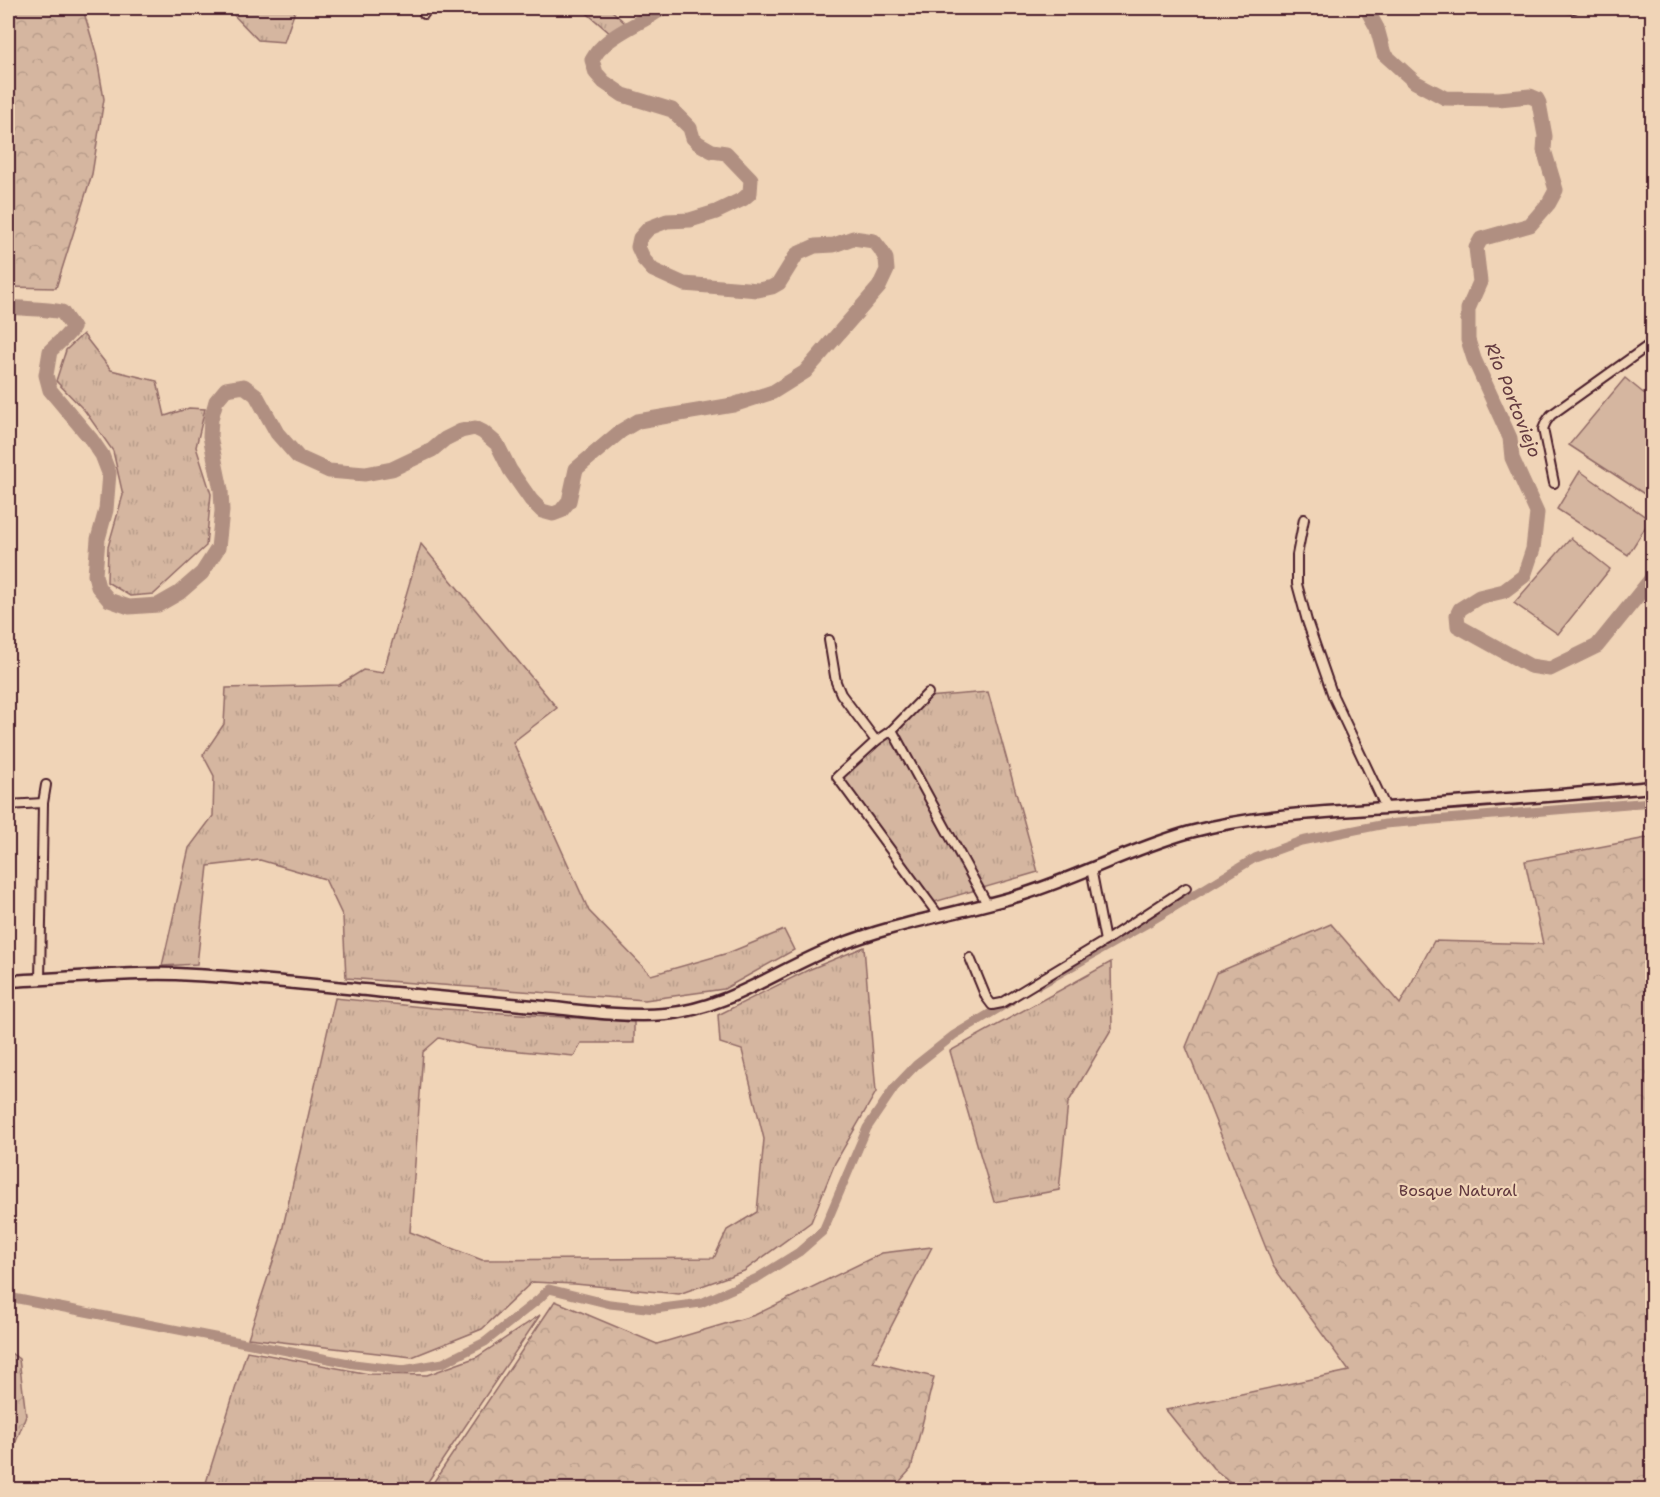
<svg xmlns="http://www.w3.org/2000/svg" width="1660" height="1497" viewBox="0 0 1660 1497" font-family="'Shantell Sans',sans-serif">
	<defs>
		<pattern id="grass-tufts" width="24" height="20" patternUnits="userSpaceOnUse" patternTransform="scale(1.5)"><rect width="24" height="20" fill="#d5b6a0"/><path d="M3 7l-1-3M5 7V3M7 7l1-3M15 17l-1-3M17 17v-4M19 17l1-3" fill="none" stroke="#b89c8a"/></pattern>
		<pattern id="forest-crowns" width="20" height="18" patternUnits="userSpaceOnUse" patternTransform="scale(1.5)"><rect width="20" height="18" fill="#d5b6a0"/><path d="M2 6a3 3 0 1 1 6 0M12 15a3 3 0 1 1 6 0" fill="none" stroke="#b89c8a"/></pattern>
	</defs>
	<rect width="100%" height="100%" fill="#f0d4b7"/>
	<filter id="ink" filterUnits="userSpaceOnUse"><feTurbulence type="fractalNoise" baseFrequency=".0167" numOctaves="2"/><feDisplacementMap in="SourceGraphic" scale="12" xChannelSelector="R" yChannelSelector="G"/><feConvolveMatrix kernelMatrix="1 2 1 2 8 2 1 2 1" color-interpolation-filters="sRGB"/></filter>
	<g filter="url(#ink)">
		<!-- grass -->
		<g fill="url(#grass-tufts)" stroke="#906a66" stroke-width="1.5">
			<polygon points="227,8 296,8 284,42 258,40"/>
			<polygon points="581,8 609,8 626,24 611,34"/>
			<polygon points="83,334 111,370 157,381 165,416 189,408 205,409 196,447 211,494 206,546 154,594 130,596 107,582 108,547 123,495 113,451 85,411 56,381 66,350"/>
			<polygon points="421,544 557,708 513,742 589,911 651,975 728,953 784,930 794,950 724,989 645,1000 346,978 343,917 325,879 260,860 208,866 197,964 162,966 189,848 213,816 214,776 203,755 224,724 226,688 339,685 363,670 383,673"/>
			<polygon points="988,692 1038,872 924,905 833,778 927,697"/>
			<polygon points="864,947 876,1092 835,1163 811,1222 744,1271 679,1294 575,1284 532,1282 482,1329 412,1357 248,1338 280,1240 335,998 432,1008 634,1022 634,1043 581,1043 574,1056 477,1047 439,1038 423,1052 410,1232 482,1260 714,1258 727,1230 757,1212 764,1139 742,1050 720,1043 718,1015 808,970"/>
			<polygon points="1111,962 1112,1028 1068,1103 1059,1190 994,1202 950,1051"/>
			<polygon points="540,1315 423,1489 204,1489 247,1351 369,1374 427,1375 477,1357"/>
		</g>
		<!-- forest -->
		<g fill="url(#forest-crowns)" stroke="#906a66" stroke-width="1.5">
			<polygon points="8,8 71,8 83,9 96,53 104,99 92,174 56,288 8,287"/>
			<polygon points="1652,837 1652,1489 1239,1489 1213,1468 1166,1410 1349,1371 1273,1266 1186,1047 1216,973 1331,924 1400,1004 1434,941 1543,944 1525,861"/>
			<polygon points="932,1247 873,1362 934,1377 911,1469 893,1489 429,1489 555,1301 657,1344 755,1315 882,1253"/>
			<polygon points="8,1351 19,1359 26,1416 8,1462"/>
		</g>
		<!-- pitch -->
		<g fill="#d5b6a0" stroke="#906a66" stroke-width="1.5">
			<polygon points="1625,378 1652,400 1652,499 1569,445"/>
			<polygon points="1580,471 1650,520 1628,555 1557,509"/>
			<polygon points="1571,538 1610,569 1558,634 1514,603"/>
		</g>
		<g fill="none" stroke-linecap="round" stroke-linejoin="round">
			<!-- canal -->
			<g stroke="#b08f81" stroke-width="9">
				<polyline points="1039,985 1151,921 1255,858 1301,841 1385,824 1652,802"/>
				<polyline points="8,1297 354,1364 403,1370 443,1363 485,1342 539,1299 549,1289 610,1304 655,1309 701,1303 757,1278 799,1252 823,1231 867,1128 894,1088 916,1065 954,1035 1011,1001"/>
			</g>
			<!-- river -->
			<g stroke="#b08f81" stroke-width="15">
				<polyline points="1366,8 1377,28 1384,54 1415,82 1445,98 1499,99 1530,96 1537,99 1539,103 1545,136 1544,150 1556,190 1549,203 1530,225 1481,239 1476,248 1480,282 1468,309 1468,340 1474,359 1510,438 1512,458 1537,513 1533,549 1524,576 1504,591 1479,597 1460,609 1457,615 1458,626 1530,666 1550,669 1597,646 1652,578"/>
				<path d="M8 307C26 309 44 308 62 312L73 328 65 337 50 351 46 375 50 390 91 439 102 455 109 473 106 510 98 539 95 575 98 587 109 600 129 607 158 605 179 593 202 573 218 548 222 511 221 490 210 436 211 419 216 401 226 389 244 386 256 395 277 433 298 457 329 471 365 474 392 469 432 450 445 439 461 431 475 428 483 432 497 444 510 470 531 500 542 511 553 514 561 511 569 501 576 469 621 431 638 421 733 405 773 392 805 372 879 287 887 270 886 259 881 250 874 241 853 238 834 245 815 246 797 254 779 283 772 287 758 290 684 284 653 270 644 260 638 247 640 238 649 228 667 221 690 220 716 212 743 199 750 193 751 179 726 153 712 151 698 143 693 138 690 128 672 110 623 95 604 82 596 73 592 60C595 56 597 51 601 48 615 32 644 22 662 8"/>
			</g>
			<!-- street casing -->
			<g stroke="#4a1f2b" stroke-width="12">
				<g id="street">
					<polyline points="1570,8 1574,8"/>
					<polyline points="424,14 425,8"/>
					<polyline points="1554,483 1543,429 1546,422 1551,415 1652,343"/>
					<polyline points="1304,519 1297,555 1297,584 1307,621 1333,696 1386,808"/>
					<polyline points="829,640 836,682 841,694 876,741"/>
					<polyline points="928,693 892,730 876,741 837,777 939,916"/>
					<polyline points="892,730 987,904"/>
					<polyline points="8,805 43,803"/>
					<polyline points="1091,868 1105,941"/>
					<polyline points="970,958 986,997 992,1005 1002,1003 1105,941 1186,888"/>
					<polyline points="40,980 43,803 46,785"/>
				</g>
			</g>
			<!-- secondary casing -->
			<g stroke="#4a1f2b" stroke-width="15">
				<path id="secondary" d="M8 981C64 979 120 972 176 974 249 977 323 986 395 993 449 998 502 1003 555 1008 591 1012 629 1017 665 1014 727 1009 780 968 837 946 897 922 962 913 1024 894 1080 876 1133 848 1190 832 1258 814 1330 812 1400 807 1484 801 1568 795 1652 787"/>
			</g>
			<!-- street -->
			<use href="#street" stroke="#f0d4b7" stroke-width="8"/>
			<!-- secondary -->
			<use href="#secondary" stroke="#f0d4b7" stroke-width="10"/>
		</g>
	</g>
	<g text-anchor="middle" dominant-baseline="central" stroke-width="4.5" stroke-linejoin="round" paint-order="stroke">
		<!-- park labels -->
		<g font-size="16" fill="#5f363d" stroke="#f0d4b7">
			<text x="1458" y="1190">Bosque Natural</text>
		</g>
		<!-- water labels -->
		<g font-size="18" font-style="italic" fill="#643b40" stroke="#f0d4b7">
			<text transform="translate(1513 400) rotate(68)">Río Portoviejo</text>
		</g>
	</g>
	<!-- margin -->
	<rect width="1660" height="1497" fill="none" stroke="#f0d4b7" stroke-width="30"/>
	<rect x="15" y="15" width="1630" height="1467" fill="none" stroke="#4a1f2b" stroke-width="2" filter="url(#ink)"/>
</svg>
